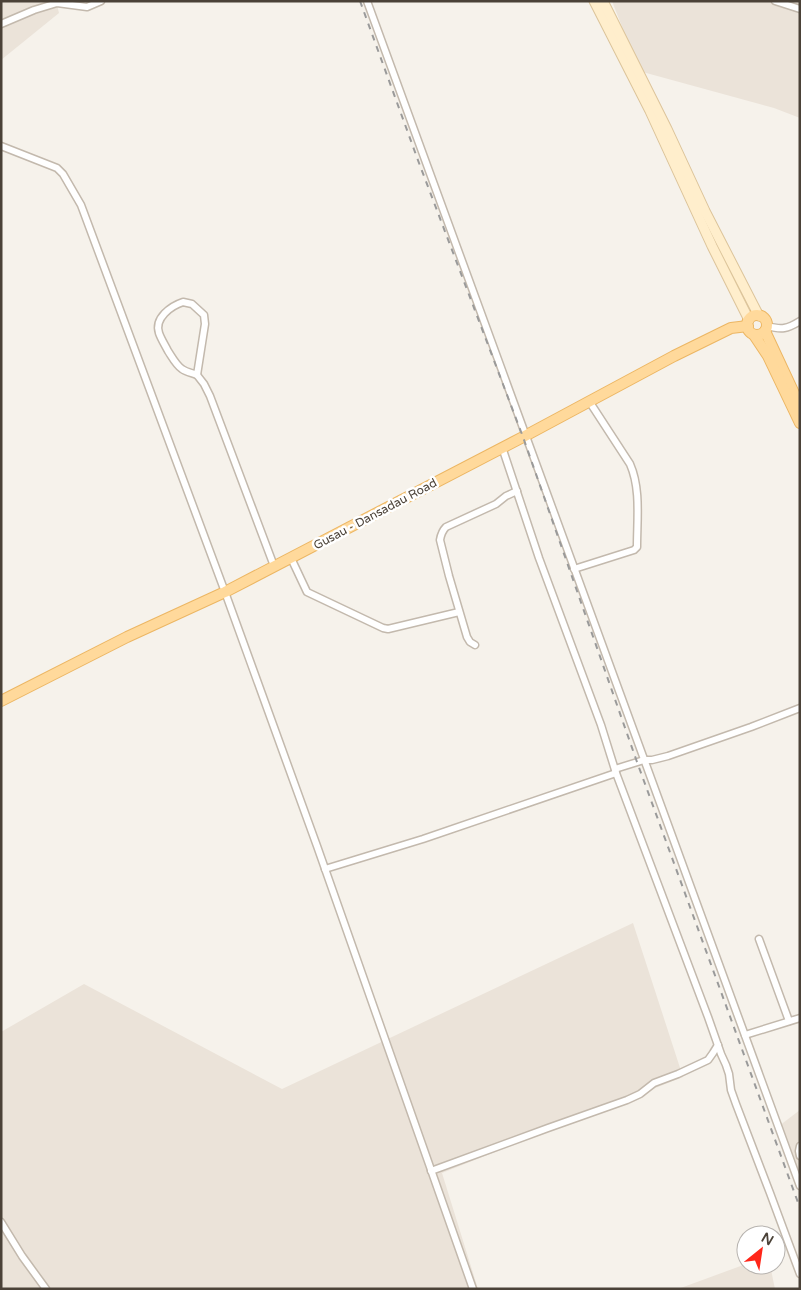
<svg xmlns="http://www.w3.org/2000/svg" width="801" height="1290" viewBox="0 0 801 1290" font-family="'Varela Round',sans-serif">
	<rect width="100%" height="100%" fill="#f6f2eb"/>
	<!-- residential -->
	<g fill="#ebe3d9">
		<polygon points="1,1 56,1 59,13 1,60"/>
		<polygon points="612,1 800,1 800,118 774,108 639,71"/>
		<polygon points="633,923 683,1077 442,1173 478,1289 1,1289 1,1032 84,984 282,1089"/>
		<polygon points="800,1110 800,1192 790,1162 794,1159 779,1126"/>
		<polygon points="746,1264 746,1265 770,1265 775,1289 678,1289"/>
	</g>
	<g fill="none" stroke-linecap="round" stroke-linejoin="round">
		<!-- street casing -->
		<g stroke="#c3b9ad" stroke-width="9">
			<g id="street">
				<polyline points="367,1 800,1186"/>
				<polyline points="775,1 800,9"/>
				<polyline points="1,24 34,10 57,3 87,7 101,1"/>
				<polyline points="1,146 57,168 63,174 81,205 225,592 317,846 473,1289"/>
				<path d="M183 302 192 304 204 315 205 324 197 375C192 373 186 372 182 369 176 365 172 357 168 351 165 345 161 339 159 333 154 318 171 306 183 302Z"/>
				<path d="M767 326C782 330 787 329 800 321"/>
				<polyline points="197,375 204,384 210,396 274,566"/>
				<polyline points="502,447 539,558 601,725 616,773 708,1017 721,1054 726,1065 729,1074 731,1090 736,1104 770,1193 800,1274"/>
				<polyline points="291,558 307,592 383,628 388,629 459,612"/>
				<path d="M574 569 634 550 637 547C637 519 641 489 630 464L589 401"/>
				<path d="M475 645 470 642 467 637 449 576 440 540C441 534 442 531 446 527L496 504 506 496 517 491"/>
				<polyline points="615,769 644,760 652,760 668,756 751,727 800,708"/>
				<polyline points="325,869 423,839 616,773"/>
				<polyline points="759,939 789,1021"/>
				<polyline points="745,1035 800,1018"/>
				<polyline points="800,1146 799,1151 800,1156"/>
				<polyline points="431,1171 548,1128 627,1100 640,1094 654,1083 678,1074 708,1060 713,1053 718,1045"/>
				<polyline points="1,1222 22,1256 46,1289"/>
			</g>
		</g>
		<!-- secondary casing -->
		<g stroke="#dcc49a" stroke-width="11">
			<g id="secondary">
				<polyline points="594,1 650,111 712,246 749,320"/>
				<polyline points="603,1 667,129 705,211 759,316"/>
			</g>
		</g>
		<!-- primary casing -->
		<g stroke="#ecb663" stroke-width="12">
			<g id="primary">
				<circle cx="757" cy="325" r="10"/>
				<polyline points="765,331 800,406"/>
				<polyline points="754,335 768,356 800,423"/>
				<polyline points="1,701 127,637 225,592 523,437 674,356 731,328 748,326"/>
			</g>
		</g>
		<!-- street -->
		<use href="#street" stroke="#fff" stroke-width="6"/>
		<!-- secondary -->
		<use href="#secondary" stroke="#fec" stroke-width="9"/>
		<!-- primary -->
		<use href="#primary" stroke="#ffd99b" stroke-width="10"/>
		<!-- rail -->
		<polyline stroke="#9a9a9a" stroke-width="2" stroke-dasharray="6 6" stroke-linecap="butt" points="360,1 419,163 523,437 637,762 800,1208"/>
	</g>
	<g text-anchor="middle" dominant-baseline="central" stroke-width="5" stroke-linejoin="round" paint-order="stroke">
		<!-- street labels -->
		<g font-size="12" fill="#4b4238" stroke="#fff">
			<text transform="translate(375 514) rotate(-28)">Gusau - Dansadau Road</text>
		</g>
	</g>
	<!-- border -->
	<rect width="801" height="1290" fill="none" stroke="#4b4238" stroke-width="5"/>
	<!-- north arrow -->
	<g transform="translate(761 1250) rotate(30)"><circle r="24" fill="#ffffff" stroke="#b7b3af"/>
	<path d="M0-4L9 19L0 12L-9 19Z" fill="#ff2619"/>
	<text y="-8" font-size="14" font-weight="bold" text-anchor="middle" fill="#4b4238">N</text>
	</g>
</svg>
